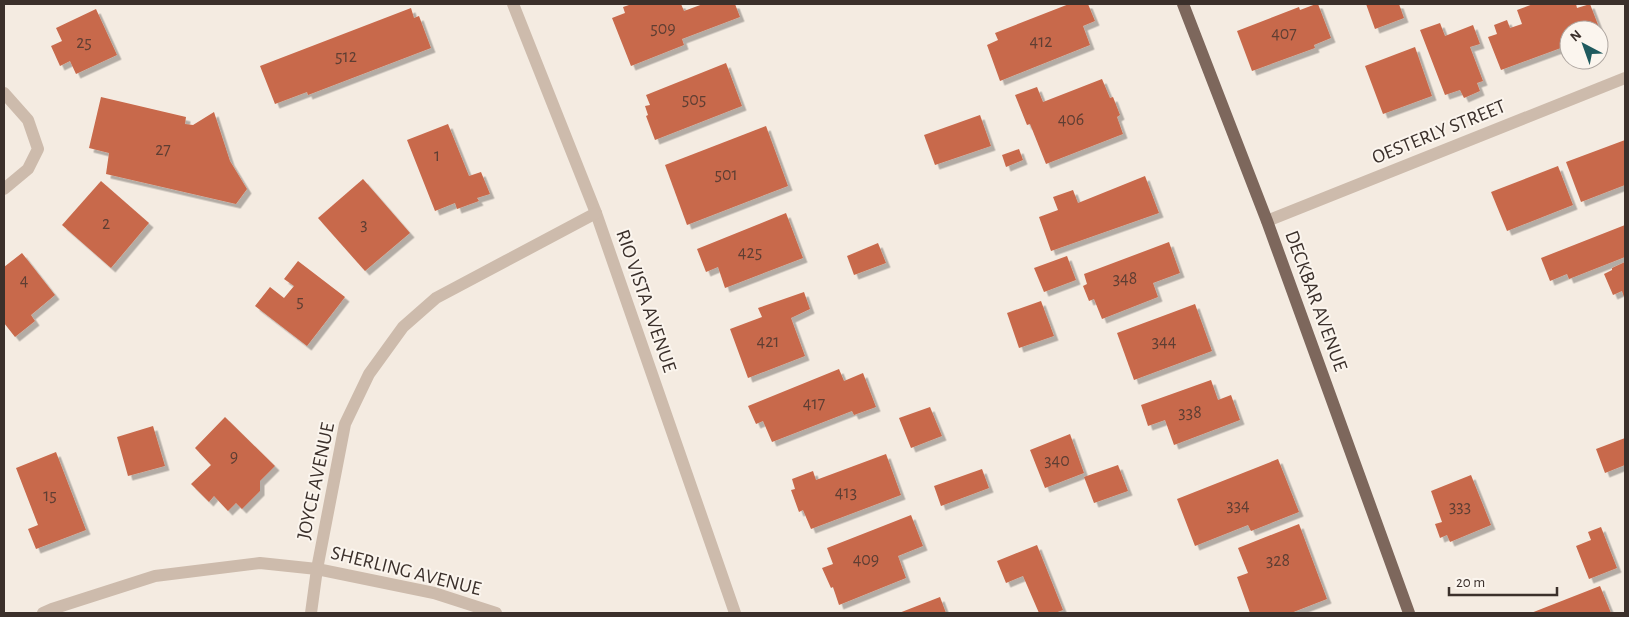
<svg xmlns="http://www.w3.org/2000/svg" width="1629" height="617" viewBox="0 0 1629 617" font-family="'Alegreya Sans',sans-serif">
	<defs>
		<filter id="shadow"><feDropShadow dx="4.5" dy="4.5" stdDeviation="0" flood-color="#0004"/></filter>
	</defs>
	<rect width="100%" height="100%" fill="#f4ebe1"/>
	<!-- building -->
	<g fill="#c8694b" filter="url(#shadow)">
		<polygon points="632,4 681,4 684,11 703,4 735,4 740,17 682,39 684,45 631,66 612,18 625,13 623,7"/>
		<polygon points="1069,4 1088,4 1095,21 1083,26 1090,45 1000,81 987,45 998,40 995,33"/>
		<polygon points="1316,4 1318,4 1331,38 1314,45 1315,48 1252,71 1237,31 1299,7 1300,10"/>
		<polygon points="1366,4 1399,4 1404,18 1375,29"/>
		<polygon points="1533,4 1576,4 1577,8 1590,4 1600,30 1569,30 1569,45 1501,70 1488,37 1497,34 1494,25 1507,20 1510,28 1522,24 1517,10"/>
		<polygon points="411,8 414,18 419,16 431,48 308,95 307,92 275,104 260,66"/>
		<polygon points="96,9 117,55 76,74 70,61 60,66 51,46 62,41 56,28"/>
		<polygon points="1440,23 1445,36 1473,25 1480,44 1470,47 1483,81 1477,83 1480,91 1464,98 1460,90 1445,95 1420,30"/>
		<polygon points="1415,47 1432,96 1383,114 1365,66"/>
		<polygon points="726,63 742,106 655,140 646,116 648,115 645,106 650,105 646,95"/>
		<polygon points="1102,79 1110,98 1113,97 1120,115 1117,117 1123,134 1046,164 1030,124 1027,125 1015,95 1037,87 1043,102"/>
		<polygon points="101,97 186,117 185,124 193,125 214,112 230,161 247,189 236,204 106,174 109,153 89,148"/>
		<polygon points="980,115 991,146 935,165 924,135"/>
		<polygon points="448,124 469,176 481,172 490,194 477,198 479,201 457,209 455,203 435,211 407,140"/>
		<polygon points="766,126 788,186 687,225 665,165"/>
		<polygon points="1625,140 1625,185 1581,202 1566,162"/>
		<polygon points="1019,149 1023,160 1006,167 1002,155"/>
		<polygon points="1558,166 1573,205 1507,231 1491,192"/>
		<polygon points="1145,176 1159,213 1051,251 1039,217 1058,210 1053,197 1073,190 1078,203"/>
		<polygon points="363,179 410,233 365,271 318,218"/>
		<polygon points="101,181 149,223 111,268 62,225"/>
		<polygon points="786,213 803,258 725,288 718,267 706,272 697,249"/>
		<polygon points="1625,225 1625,257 1569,279 1567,274 1550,281 1541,258"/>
		<polygon points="1169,242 1180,273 1153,283 1158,297 1102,319 1094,299 1089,301 1083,286 1087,284 1084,274"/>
		<polygon points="878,243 886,263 854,275 847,256"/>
		<polygon points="22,253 55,295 31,315 35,321 15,337 4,323 4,267"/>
		<polygon points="1067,256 1076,280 1044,292 1034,268"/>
		<polygon points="298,261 345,297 307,346 255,306 270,287 284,298 294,286 284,279"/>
		<polygon points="1625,262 1625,300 1622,291 1613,295 1604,274 1612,270 1612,268"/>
		<polygon points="804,292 810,309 791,318 805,356 748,378 730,329 762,317 758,308"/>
		<polygon points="1041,301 1054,336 1019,348 1007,313"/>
		<polygon points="1195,304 1212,351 1134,380 1117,333"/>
		<polygon points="839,369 844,381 863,373 876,407 854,415 852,411 772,442 763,421 756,424 748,406"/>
		<polygon points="1211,380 1218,400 1231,395 1240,420 1174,445 1165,420 1148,426 1141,405"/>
		<polygon points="930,407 942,436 911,448 899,418"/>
		<polygon points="225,417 275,466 260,481 260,491 242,509 236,503 228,511 214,496 209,502 191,484 211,465 195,448"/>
		<polygon points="153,426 165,466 128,476 117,437"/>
		<polygon points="1070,434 1084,473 1045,488 1030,450"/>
		<polygon points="1625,438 1625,465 1605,473 1596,449"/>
		<polygon points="56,452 86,530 36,549 28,529 38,525 16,468"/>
		<polygon points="886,454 901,495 811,529 803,510 799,512 791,490 795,489 792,479 813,471 816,480"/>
		<polygon points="1278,459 1299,512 1251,531 1248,525 1195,546 1177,499"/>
		<polygon points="1118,465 1128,491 1094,503 1084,477"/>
		<polygon points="982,469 989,488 941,506 934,486"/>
		<polygon points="1471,475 1491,525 1450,542 1447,535 1440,538 1435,524 1442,522 1431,491"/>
		<polygon points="911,515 923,546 898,556 906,578 839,605 833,587 831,588 822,568 833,564 827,548"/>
		<polygon points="1299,524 1327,599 1291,613 1250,613 1237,577 1248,573 1238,548"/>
		<polygon points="1601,527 1617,568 1589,579 1576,546 1591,540 1588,532"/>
		<polygon points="1037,545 1063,610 1055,613 1039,613 1023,576 1006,583 997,561"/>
		<polygon points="1600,586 1611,613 1531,613"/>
		<polygon points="940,597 946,613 899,613"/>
	</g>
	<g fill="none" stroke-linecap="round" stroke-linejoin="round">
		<!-- minor -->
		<g stroke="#cdbbac" stroke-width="12">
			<polyline points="513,4 596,213 735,613"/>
			<polyline points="4,93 28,120 38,149 28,169 4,189"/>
			<polyline points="1267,221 1625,78"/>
			<polyline points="43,613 52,609 155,576 260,563 317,569 434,593 496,613"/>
			<polyline points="311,613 317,569 345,424 369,374 403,327 436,298 596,213"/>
		</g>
		<!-- primary -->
		<polyline stroke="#7d675c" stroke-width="12" points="1183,4 1267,221 1409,613"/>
	</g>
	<g text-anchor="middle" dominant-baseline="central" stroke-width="4" stroke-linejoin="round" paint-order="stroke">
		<!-- number labels -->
		<g font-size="18" fill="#5e3e33">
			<text x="663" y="29">509</text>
			<text x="1284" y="34">407</text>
			<text x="1041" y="42">412</text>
			<text x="84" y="43">25</text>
			<text x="346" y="57">512</text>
			<text x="694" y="100">505</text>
			<text x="1071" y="120">406</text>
			<text x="163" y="150">27</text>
			<text x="437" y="156">1</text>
			<text x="726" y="175">501</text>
			<text x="106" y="224">2</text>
			<text x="364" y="225">3</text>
			<text x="750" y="253">425</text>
			<text x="1125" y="279">348</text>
			<text x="24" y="281">4</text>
			<text x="300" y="302">5</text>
			<text x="768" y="342">421</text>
			<text x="1164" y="342">344</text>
			<text x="814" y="404">417</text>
			<text x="1190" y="413">338</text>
			<text x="234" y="457">9</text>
			<text x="1057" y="461">340</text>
			<text x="846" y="493">413</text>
			<text x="50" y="496">15</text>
			<text x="1238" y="506">334</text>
			<text x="1460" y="507">333</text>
			<text x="866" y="560">409</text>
			<text x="1278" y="561">328</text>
		</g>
		<!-- street labels -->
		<g font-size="20" fill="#3b302b" stroke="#fbf5ee">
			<text transform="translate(1439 132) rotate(-22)">OESTERLY STREET</text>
			<text transform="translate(646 301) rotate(71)">RIO VISTA AVENUE</text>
			<text transform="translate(1316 301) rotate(70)">DECKBAR AVENUE</text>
			<text transform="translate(316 481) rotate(-78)">JOYCE AVENUE</text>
			<text transform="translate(406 571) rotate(14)">SHERLING AVENUE</text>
		</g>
	</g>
	<!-- border -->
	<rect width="1629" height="617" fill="none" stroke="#3b302b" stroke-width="10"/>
	<!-- north arrow -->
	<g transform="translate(1584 45) rotate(319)"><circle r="24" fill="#fbf5ee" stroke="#aea6a0"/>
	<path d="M0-4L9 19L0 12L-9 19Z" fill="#1f5a5e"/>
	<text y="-8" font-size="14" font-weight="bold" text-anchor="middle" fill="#3b302b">N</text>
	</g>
	<!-- scale -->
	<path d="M1449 587v8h108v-8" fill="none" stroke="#3b302b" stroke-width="2.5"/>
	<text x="1456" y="587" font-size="15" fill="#3b302b" stroke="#fbf5ee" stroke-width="4" paint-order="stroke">20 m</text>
</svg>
